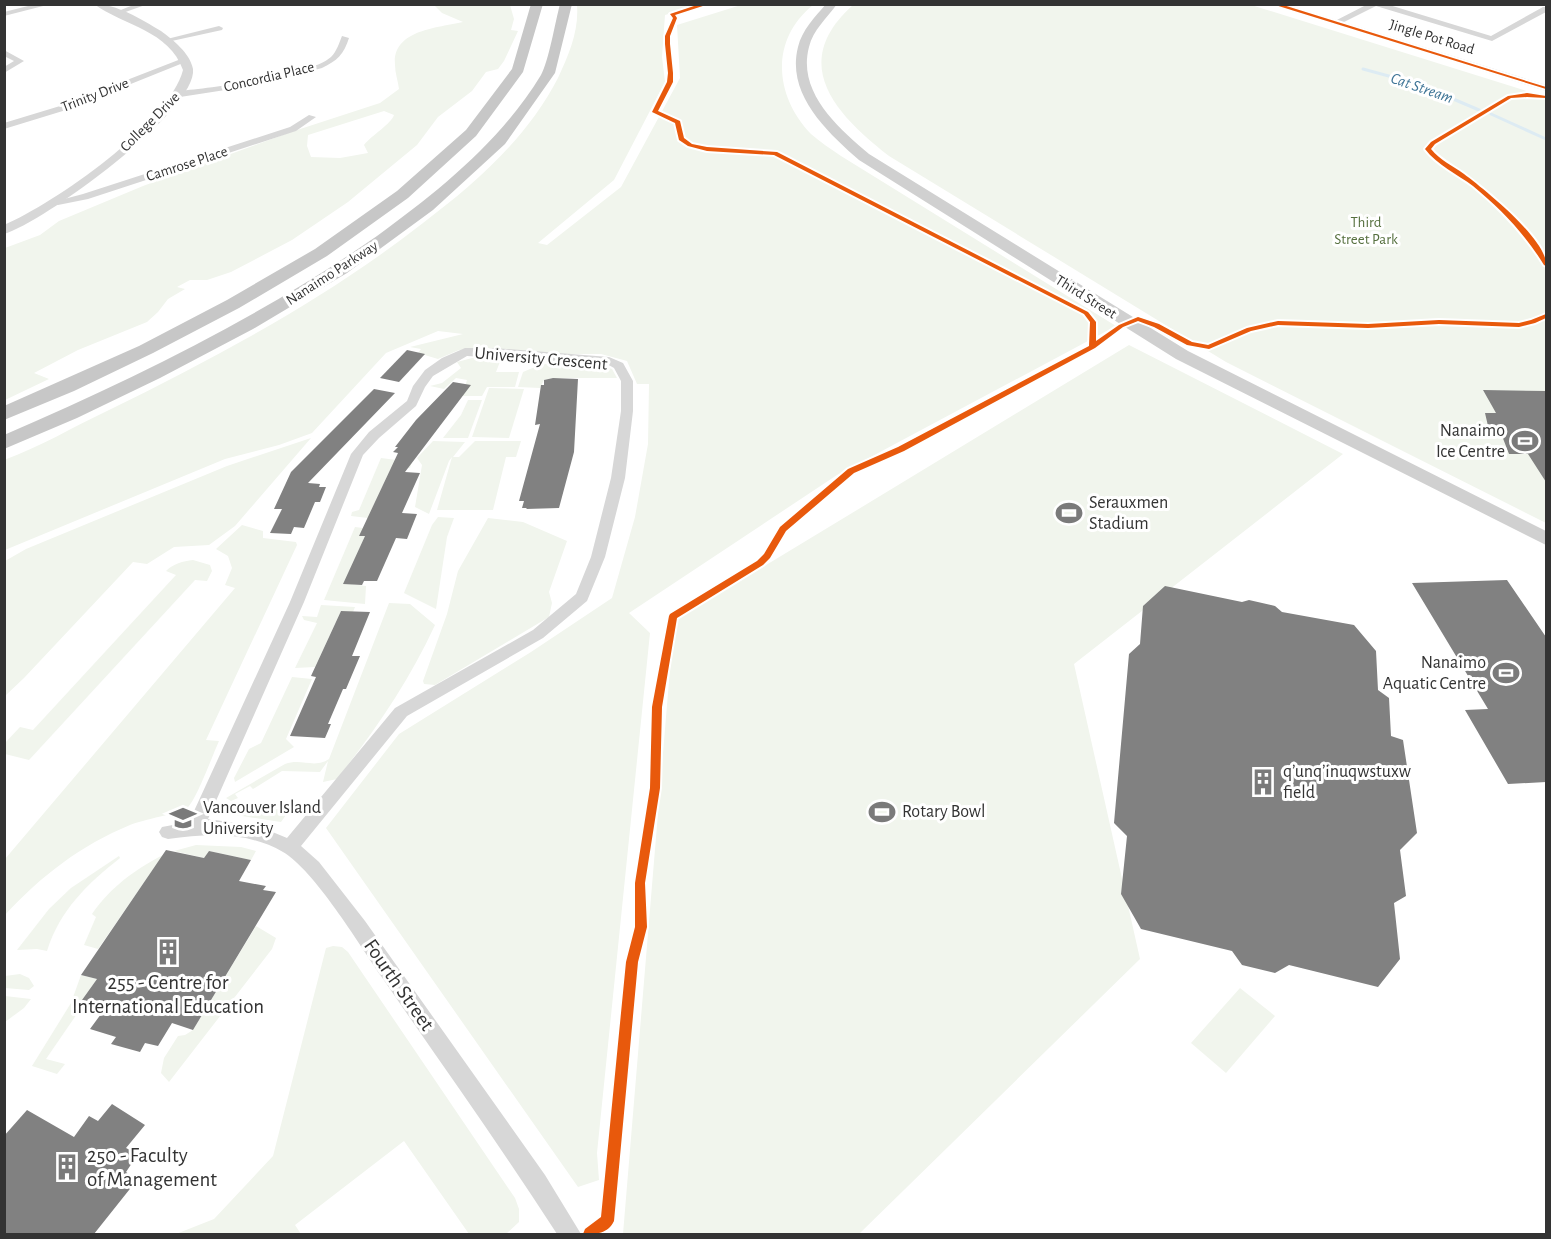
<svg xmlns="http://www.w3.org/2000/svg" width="1551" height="1239" viewBox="0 0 1551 1239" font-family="'Alegreya Sans',sans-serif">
	<rect width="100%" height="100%" fill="#fff"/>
	<!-- green -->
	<g fill="#f1f5ed" fill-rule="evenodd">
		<path d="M1248 4 1546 97V523L1226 362 889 156C835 114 788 63 853 5Z"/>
		<path d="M434 5H510L514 19 511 30 518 31 504 61 498 69 486 72 472 91 438 117 417 145 348 202 292 240 231 272 207 280H190L177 287 185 289 168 299 158 312 147 322 78 350 34 373 49 379 5 400V248L40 235 59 221 143 186 291 132 380 103 399 89C398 81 395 73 395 65 392 30 437 28 463 22L442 13ZM384 111 394 115C391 124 372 135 364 145L368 153 340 158 311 157 307 146 308 135Z"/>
		<path d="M577 5H698L665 15 662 57 665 82 614 180 538 243 547 245 621 187 680 78 677 25 741 5H813C770 40 774 95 811 134 820 142 831 149 841 156L1116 326 837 475 629 613 650 633 597 1153 599 1180 578 1187 326 828 399 734 531 652 612 598 635 517 648 444 649 384H637L627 361 601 354H560L478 348 459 350 438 359 418 353 421 349 410 347 463 334 438 331 386 353 312 433 279 445 225 459 5 550 4 460C40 447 73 427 107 411 217 357 326 299 423 223 476 183 527 138 558 78 569 54 579 31 577 5Z"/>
		<polygon points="1129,345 1343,454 1074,664 1140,959 859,1234 623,1234 674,621"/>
		<polygon points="476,357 501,359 496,372 519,372 515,387 487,387 482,396 462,396 467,380 456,378 444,389 430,386 442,383 461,368 457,362"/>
		<polygon points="593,363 612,369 617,378 553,378 544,380 540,388 518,387 523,372 542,364"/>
		<polygon points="489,388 524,389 509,438 472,437"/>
		<polygon points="468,400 482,400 468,438 443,438 461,415"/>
		<polygon points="311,438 235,526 209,545 174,547 147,564 133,562 24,678 5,696 5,561 26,549 227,466"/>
		<polygon points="433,441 465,442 453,457 459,457 475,441 521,441 516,457 506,457 493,510 437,510 452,457 449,461 429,514 415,507 422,465 417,458"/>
		<polygon points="381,458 412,462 410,468 391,468 368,518 351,516 352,512 359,510"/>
		<polygon points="438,517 454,518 447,537 436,609 404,593 432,525"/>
		<polygon points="488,518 523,522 567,541 549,592 552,603 549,617 435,685 424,684 423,681 447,614 458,571"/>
		<path d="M242 525 263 531V538L296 542 297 545 206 740 219 741C213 754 196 801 187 808 180 813 142 820 130 825 81 845 41 876 5 915V859L235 588 225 585 232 568 228 556 216 549Z"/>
		<polygon points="355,527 363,528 360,536 365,536 344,583 366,586 365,604 324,600"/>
		<path d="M193 560 210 565 212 571 207 581 195 580 29 760 5 754V743L20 727 33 730 176 575 166 571C173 564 183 561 193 560Z"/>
		<path d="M389 603 410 604 435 625C408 683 376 729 337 779L323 782 328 761 320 772 282 771 253 789 250 786 235 794 238 798 231 801 226 798 285 764C302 758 314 769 329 759Z"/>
		<polygon points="321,605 355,607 353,612 341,611 315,667 295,668 317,623 304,620 302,616 317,617"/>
		<polygon points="292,677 312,679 286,739 294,747 235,782 234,778 249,749 261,743"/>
		<polygon points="246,802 254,810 281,809 286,815 281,822 274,821 223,813 219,810 219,807 238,803 241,805"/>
		<polygon points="196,845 241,847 256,851 251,860 209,851 204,858 174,851"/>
		<path d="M163 855 98 949 84 945 96 917 92 914C111 887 134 870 163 855Z"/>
		<path d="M119 856 120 858C87 884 60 910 47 951L37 949 17 950 49 909 71 888Z"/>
		<polygon points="256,926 276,938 272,949 169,1082 161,1073 164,1058 178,1036 185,1035 193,1030"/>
		<polygon points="333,946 342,947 348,952 515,1198 519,1209 519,1222 506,1234 469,1234 404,1141 295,1225 301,1234 176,1234 214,1219 273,1156 326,948"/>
		<polygon points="20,974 29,978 34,986 29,990 5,988 5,976"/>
		<polygon points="81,975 97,979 77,1007 81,1008 46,1059 65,1064 57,1074 32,1066 71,1003"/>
		<polygon points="1240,988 1275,1016 1226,1073 1191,1043"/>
		<polygon points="5,996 31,999 24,1008 5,1022"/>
	</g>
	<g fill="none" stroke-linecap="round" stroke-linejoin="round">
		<!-- stream -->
		<g stroke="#ddebf3" stroke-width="3">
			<polyline points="1363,69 1418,84 1479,110"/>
			<polyline points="1491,114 1546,139"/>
		</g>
	</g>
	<!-- building -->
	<g fill="#818181">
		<polygon points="407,350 425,354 399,382 380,378"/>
		<polygon points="553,378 578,379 574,452 559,508 526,509 527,508 522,508 524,501 519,501 540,424 535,425 541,385 544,385 544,380"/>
		<polygon points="453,382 471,385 405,472 420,473 402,513 417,514 407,539 396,538 377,581 364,581 362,585 343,584 365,536 359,536 398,453 393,452 398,447 395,447 416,420"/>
		<polygon points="374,389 395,393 308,483 320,484 319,487 326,487 320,502 315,502 304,528 294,527 291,534 270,533 282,509 274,509 291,472"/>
		<polygon points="1483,390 1546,391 1546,482 1528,454 1509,454 1499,428 1488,426 1485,413 1496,413"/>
		<polygon points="1507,580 1546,637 1546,782 1508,784 1465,710 1488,709 1412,583"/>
		<polygon points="1165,586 1242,602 1249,600 1275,606 1282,612 1354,625 1376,651 1378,690 1389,698 1391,736 1403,740 1417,833 1400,850 1406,896 1394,903 1400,959 1378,987 1289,965 1275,973 1242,965 1232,951 1141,929 1121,894 1127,836 1114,823 1129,654 1140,644 1143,606"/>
		<polygon points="341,611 370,612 352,656 360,656 346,689 343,689 328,724 331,724 325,738 290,736 316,677 311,676"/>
		<polygon points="166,850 204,858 209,851 251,860 239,881 266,886 263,890 276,892 193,1030 172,1023 158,1046 145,1043 140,1052 111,1044 116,1037 90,1029 101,1014 77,1007 97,979 81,975"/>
		<polygon points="112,1104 145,1125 126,1148 138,1154 126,1172 137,1180 94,1234 4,1234 4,1136 27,1110 74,1137 89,1116 98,1121"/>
	</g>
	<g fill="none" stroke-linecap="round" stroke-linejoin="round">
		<!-- minor -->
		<g fill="#d7d7d7" fill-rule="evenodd">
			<polygon points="36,4 51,4 4,16 4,12"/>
			<polygon points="136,4 148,4 117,15 113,13"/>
			<polygon points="1368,4 1386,4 1491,36 1543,7 1546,7 1546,12 1492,41 1376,6 1338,25 1331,23"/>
			<polygon points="219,26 223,28 222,30 167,42 163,40"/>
			<path d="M342 36 349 38C344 54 337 61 322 68L258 85 180 97 176 94 180 91C211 88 310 76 331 57 337 51 339 43 342 36Z"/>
			<polygon points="4,50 24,61 4,73 4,67 14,61 4,56"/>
			<polygon points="181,59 188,61 66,110 4,129 4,123 60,106"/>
			<polygon points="309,115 316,117 296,131 88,199 58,205 53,202 83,194 290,127"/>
			<path d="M465 348H494L609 357 623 363 633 381V411L625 478 605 557 587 601 543 638 407 716 301 846 319 862 365 921 545 1175 581 1234H557C501 1147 440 1062 381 976 359 944 314 870 283 852 246 831 208 834 168 839L162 837 159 832 162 827 189 822 290 602 351 454 369 432 407 401 413 386 425 370 442 358ZM467 356 607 364 614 368 621 381V411L611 478 591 557 576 594 533 630 395 708 287 838 258 826 208 819 304 602 363 455 379 438 416 406 425 387 433 376Z"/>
		</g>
		<!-- tertiary -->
		<g fill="#d7d7d7" fill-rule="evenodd">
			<path d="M94 4C117 4 141 19 161 31 173 40 190 53 193 69 198 110 43 223 4 234V225C55 203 169 124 183 70 169 30 124 26 94 4Z"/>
			<polygon points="1270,4 1285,4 1546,85 1546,91"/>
		</g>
		<!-- secondary -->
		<path fill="#d0d0d0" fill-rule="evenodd" d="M826 4H837C827 18 813 30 809 47 797 92 838 128 869 154L1188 351 1546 531V545L1176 359 859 160C827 132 786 94 798 47 802 30 815 17 826 4Z"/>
		<!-- trunk -->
		<g fill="#c7c7c7" fill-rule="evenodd">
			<polygon points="531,4 543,4 523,72 476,136 408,198 327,256 239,308 153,353 74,391 4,420 4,406 139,346 227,300 315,249 397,191 466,130 512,69"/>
			<path d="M560 4H572L555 73 505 144 433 210 347 273 253 329 160 378 77 418 4 449V435C133 379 261 317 377 236 439 191 501 141 541 75 549 60 555 23 560 4Z"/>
		</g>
		<!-- cycleway casing -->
		<g stroke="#fff" stroke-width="4">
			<g id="cycleway">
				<path d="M700 4H709L675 15 677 18 670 36V44L673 73V82L658 111 680 121 684 138 692 144 707 147 777 152 1088 312 1096 322V341L1119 325 1138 317 1159 324 1192 342 1208 345 1247 328 1278 321 1368 324 1439 320 1519 323 1531 320 1546 314V318L1535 323 1519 327 1439 324 1368 328 1278 325 1251 331 1209 349 1187 345 1154 327 1138 321 1123 327 1095 348 904 451 854 473 786 531 770 558 763 565 677 618 662 707 660 788 645 883 647 927 638 962 614 1221C608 1234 596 1234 583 1234L585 1229 601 1217 626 962 635 927V883L650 788 652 707 669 616 670 614 757 561 764 554 780 527 848 469 898 447 1089 346 1090 322 1084 314 774 155 707 151 688 146 679 140 675 123 652 112 667 82 668 73 665 44V36L673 18 670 14Z"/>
				<polygon points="1280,4 1546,87 1546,89 1272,4"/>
				<path d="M1527 93 1546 96V98L1527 97 1511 98 1435 144 1431 149C1440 160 1453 166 1464 174 1484 189 1549 241 1546 266L1544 265C1525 234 1501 209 1473 186 1457 174 1437 165 1425 149L1431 142 1508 96Z"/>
			</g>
		</g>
		<!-- cycleway -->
		<use href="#cycleway" fill="#e8590c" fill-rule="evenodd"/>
	</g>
	<!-- icons -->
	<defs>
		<g id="stadium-bare" transform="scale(2.07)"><path d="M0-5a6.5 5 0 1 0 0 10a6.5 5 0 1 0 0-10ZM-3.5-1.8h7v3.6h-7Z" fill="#7a7a7a" stroke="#fff" stroke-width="2.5" paint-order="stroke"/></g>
		<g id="building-bare" transform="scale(2.07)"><path d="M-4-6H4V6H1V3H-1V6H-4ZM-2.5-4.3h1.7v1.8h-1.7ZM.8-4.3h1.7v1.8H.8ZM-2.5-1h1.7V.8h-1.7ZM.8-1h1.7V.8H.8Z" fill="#7a7a7a" stroke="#fff" stroke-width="2.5" paint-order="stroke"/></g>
		<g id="university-bare" transform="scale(2.07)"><path d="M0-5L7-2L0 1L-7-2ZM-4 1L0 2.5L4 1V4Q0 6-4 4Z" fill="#7a7a7a" stroke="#fff" stroke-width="2.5" paint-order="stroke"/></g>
	</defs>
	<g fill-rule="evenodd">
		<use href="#stadium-bare" x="1525" y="441"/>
		<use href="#stadium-bare" x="1069" y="513"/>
		<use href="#stadium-bare" x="1506" y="673"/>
		<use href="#building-bare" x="1263" y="782"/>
		<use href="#stadium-bare" x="882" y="812"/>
		<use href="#university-bare" x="183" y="818"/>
		<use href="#building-bare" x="168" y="952"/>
		<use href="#building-bare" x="67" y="1167"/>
	</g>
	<g text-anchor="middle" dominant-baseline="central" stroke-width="6" stroke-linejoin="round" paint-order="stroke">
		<!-- far-street labels -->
		<g font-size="15" fill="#333" stroke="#fff">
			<text transform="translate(1432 37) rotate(17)">Jingle Pot Road</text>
			<text transform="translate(269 77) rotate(-13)">Concordia Place</text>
			<text transform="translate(95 95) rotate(-21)">Trinity Drive</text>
			<text transform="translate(150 122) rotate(-45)">College Drive</text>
			<text transform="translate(187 164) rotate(-18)">Camrose Place</text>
			<text transform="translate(332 273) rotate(-33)">Nanaimo Parkway</text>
			<text transform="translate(1086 297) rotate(32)">Third Street</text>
		</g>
		<!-- far-park labels -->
		<g font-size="15" fill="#56703f" stroke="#fff">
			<text x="1366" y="222">Third<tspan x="1366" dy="17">Street Park</tspan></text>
		</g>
		<!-- far-water labels -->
		<g font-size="16" font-style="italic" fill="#3f7597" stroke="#fff">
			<text transform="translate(1422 88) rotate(19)">Cat Stream</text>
		</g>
		<!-- street labels -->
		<g font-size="18" fill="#333" stroke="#fff">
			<text transform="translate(541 359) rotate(5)">University Crescent</text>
		</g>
		<!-- poi labels -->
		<g font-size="18" fill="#333" stroke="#fff" text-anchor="start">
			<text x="1505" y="431" text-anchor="end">Nanaimo<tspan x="1505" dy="21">Ice Centre</tspan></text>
			<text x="1089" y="503">Serauxmen<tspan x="1089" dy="21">Stadium</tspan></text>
			<text x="1486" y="663" text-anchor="end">Nanaimo<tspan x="1486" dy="21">Aquatic Centre</tspan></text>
			<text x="1283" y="772">q’unq’inuqwstuxw<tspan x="1283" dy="21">field</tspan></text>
			<text x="203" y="808">Vancouver Island<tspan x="203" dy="21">University</tspan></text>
			<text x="902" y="812">Rotary Bowl</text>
		</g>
		<!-- near-poi labels -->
		<g font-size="21" fill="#333" stroke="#fff">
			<text x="168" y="982">255 - Centre for<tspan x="168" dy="24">International Education</tspan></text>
			<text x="87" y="1155" text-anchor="start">250 - Faculty<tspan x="87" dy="24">of Management</tspan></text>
		</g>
		<!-- near-street labels -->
		<g font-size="21" fill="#333" stroke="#fff">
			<text transform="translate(399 985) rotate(55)">Fourth Street</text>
		</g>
	</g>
	<!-- border -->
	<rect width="1551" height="1239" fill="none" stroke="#333333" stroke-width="12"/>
</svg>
